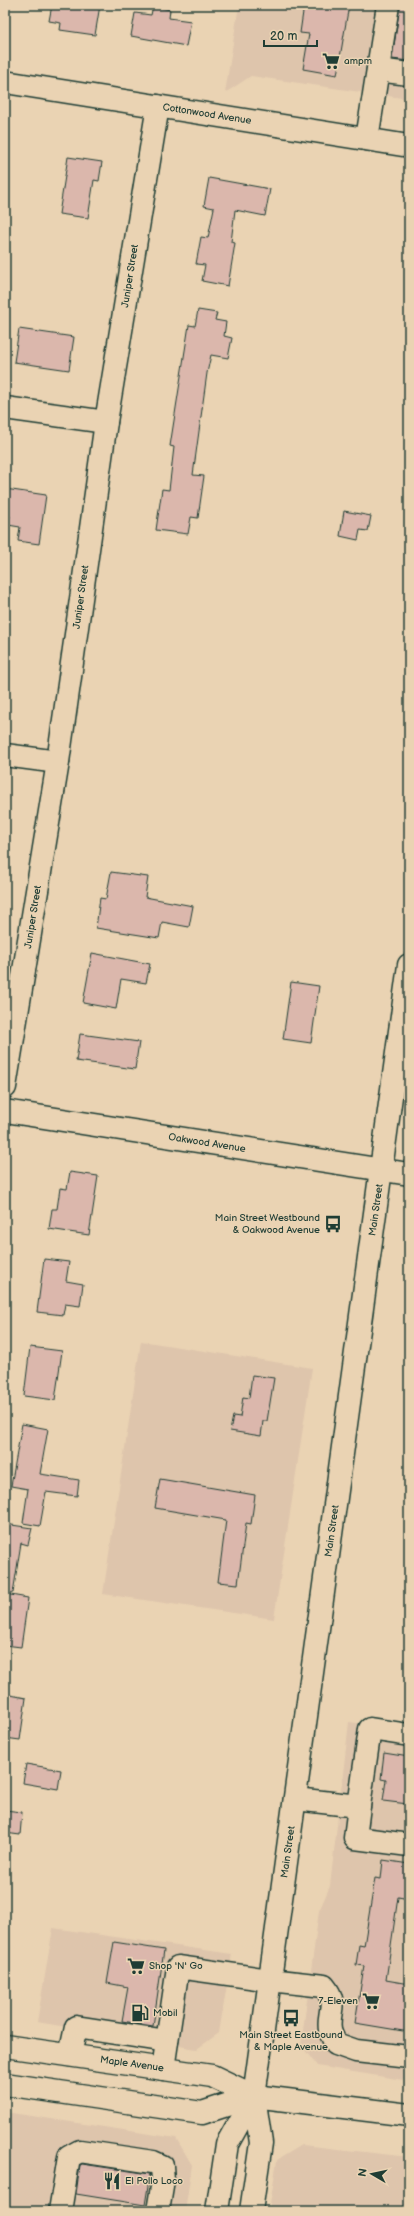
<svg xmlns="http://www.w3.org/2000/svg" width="414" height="2216" viewBox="0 0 414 2216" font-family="'Balsamiq Sans',sans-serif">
	<rect width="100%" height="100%" fill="#ead3b3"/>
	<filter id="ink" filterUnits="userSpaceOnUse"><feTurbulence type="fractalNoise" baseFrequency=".025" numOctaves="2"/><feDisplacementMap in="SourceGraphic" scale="8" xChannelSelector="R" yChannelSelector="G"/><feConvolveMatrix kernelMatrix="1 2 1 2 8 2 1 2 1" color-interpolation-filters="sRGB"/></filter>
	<g filter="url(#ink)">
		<!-- built -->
		<g fill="#dec5ac">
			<polygon points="239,5 409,5 409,99 251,76 225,93"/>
			<polygon points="141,1341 312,1368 274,1619 103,1594"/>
			<polygon points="349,1722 409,1730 409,2081 317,2066 301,2045 319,1911 330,1886"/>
			<polygon points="53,1928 232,1954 219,2033 197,2049 37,2022"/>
			<polygon points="5,2112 176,2138 192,2165 185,2211 5,2211"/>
			<polygon points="302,2145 409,2157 409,2211 269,2211 277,2160"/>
		</g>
		<!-- building -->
		<g fill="#dbb7ac" stroke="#1f3d34">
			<polygon points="52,5 100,5 95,35 60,30 61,23 49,21"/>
			<polygon points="304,5 349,5 337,75 303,69 309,34 300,33"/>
			<polygon points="400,5 409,5 409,61 392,59"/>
			<polygon points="153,6 170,10 169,18 191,21 186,46 131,36 135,13 151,15"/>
			<polygon points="68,157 102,162 99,181 94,180 88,218 59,214"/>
			<polygon points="209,178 270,189 265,216 235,210 231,242 235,243 228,286 202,281 205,265 196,264 201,237 208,238 214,208 204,206"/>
			<polygon points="198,310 217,313 215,320 226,322 224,336 232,338 228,358 211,355 207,373 193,475 204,476 198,518 191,517 188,534 156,530 162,489 169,490 174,447 170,446 189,325 195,326"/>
			<polygon points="19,329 74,337 69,370 14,362"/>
			<polygon points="5,489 46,495 39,544 18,541 20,527 8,525 10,516 5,515"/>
			<polygon points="344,511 371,516 368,531 360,530 358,540 340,536"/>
			<polygon points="111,872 148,877 145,897 193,906 189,927 162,922 159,938 96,928 100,898 106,899"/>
			<polygon points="92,953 150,964 146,983 121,979 116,1009 83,1003"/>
			<polygon points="291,982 319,986 311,1043 283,1039"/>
			<polygon points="80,1034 139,1042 135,1069 76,1061"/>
			<polygon points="70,1172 98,1176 89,1235 49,1229 52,1209 57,1209 60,1188 67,1189"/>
			<polygon points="44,1259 69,1262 66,1281 83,1284 80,1306 65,1304 63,1315 37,1312"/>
			<polygon points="30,1347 62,1351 55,1400 24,1396"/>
			<polygon points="252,1375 274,1378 267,1421 263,1421 261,1436 230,1431 233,1416 240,1417 243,1397 249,1398"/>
			<polygon points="22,1424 48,1429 40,1474 79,1480 77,1496 46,1492 40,1526 23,1523 28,1489 11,1486"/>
			<polygon points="160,1479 255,1495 251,1524 246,1523 238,1584 218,1582 226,1520 155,1508"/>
			<polygon points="5,1524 32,1528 28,1545 21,1543 13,1593 5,1592"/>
			<polygon points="5,1594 28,1598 21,1647 5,1645"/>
			<polygon points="5,1694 26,1698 20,1740 5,1738"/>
			<polygon points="384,1753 409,1757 408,1804 383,1801 386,1780 381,1779"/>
			<polygon points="26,1764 61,1770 58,1789 23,1783"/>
			<polygon points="5,1810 22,1812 20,1835 5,1833"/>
			<polygon points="383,1860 409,1864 409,1899 398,1897 386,1980 409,1984 409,2032 355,2023 364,1966 356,1965 359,1945 364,1946 375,1878 381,1879"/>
			<polygon points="114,1942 164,1950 153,2026 122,2021 128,1987 107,1983"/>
			<polygon points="82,2164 150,2174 145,2205 76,2194 80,2165"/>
		</g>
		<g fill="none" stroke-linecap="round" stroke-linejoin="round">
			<!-- minor casing -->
			<g stroke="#1f3d34" stroke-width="25">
				<g id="minor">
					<polyline points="378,70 409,74"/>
					<polyline points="5,82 409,146"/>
					<polyline points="367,139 388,5"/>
					<polyline points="5,408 106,422"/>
					<polyline points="5,755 58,762"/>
					<polyline points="5,1087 58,762 106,422 158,106"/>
					<polyline points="5,1111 409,1174"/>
					<polyline points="295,1799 359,1806 370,1729 409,1735"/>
					<polyline points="359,1806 355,1838 409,1845"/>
					<polyline points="5,2046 212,2076 254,2096 409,2115"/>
					<polyline points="70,2055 76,2027 167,2041"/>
					<path d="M163 2069 178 1967 270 1980 324 1986C339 2004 327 2011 330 2030 331 2035 334 2040 336 2044L356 2051 409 2057"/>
					<polyline points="5,2084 202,2113 254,2096"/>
					<polyline points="60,2211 69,2157 80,2151 153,2162 162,2166 163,2181 158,2211"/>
				</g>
			</g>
			<!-- major casing -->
			<g stroke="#1f3d34" stroke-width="25">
				<g id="major">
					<polyline points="217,2211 227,2144 254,2096"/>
					<polyline points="251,2211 261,2143 254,2096 409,965"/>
				</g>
			</g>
			<!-- minor -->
			<use href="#minor" stroke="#ead3b3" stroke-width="22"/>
			<!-- major -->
			<use href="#major" stroke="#ead3b3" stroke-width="22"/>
		</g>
	</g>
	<!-- icons -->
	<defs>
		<g id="supermarket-bare" transform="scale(1.38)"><path d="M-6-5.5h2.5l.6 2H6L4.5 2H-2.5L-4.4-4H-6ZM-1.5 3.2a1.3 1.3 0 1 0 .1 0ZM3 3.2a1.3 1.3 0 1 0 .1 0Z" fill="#1f3d34" stroke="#ead3b3" stroke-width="2.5" paint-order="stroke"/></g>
		<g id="bus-bare" transform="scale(1.38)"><path d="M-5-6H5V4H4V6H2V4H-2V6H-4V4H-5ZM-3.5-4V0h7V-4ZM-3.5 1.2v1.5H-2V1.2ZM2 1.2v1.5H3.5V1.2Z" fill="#1f3d34" stroke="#ead3b3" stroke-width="2.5" paint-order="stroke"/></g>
		<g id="fuel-bare" transform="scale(1.38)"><path d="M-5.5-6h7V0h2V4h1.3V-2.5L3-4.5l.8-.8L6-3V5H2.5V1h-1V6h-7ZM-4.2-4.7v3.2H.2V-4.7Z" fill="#1f3d34" stroke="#ead3b3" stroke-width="2.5" paint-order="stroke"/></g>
		<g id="restaurant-bare" transform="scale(1.38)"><path d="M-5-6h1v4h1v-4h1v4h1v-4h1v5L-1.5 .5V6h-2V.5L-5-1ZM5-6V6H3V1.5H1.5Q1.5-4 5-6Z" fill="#1f3d34" stroke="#ead3b3" stroke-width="2.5" paint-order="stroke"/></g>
	</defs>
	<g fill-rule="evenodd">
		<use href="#supermarket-bare" x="331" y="61"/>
		<use href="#bus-bare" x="333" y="1224"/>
		<use href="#supermarket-bare" x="136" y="1966"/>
		<use href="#supermarket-bare" x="371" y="2001"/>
		<use href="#fuel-bare" x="140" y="2013"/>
		<use href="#bus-bare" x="291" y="2018"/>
		<use href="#restaurant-bare" x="112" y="2181"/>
	</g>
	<g text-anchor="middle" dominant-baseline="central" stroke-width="3" stroke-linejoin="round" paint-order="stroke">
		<!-- poi labels -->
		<g font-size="10" fill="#1f3d34" stroke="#ead3b3" text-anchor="start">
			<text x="344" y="61">ampm</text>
			<text x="320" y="1218" text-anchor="end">Main Street Westbound<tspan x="320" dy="12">&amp; Oakwood Avenue</tspan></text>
			<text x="149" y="1966">Shop 'N' Go</text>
			<text x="358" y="2001" text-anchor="end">7-Eleven</text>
			<text x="153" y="2013">Mobil</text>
			<text x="291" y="2035" text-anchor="middle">Main Street Eastbound<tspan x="291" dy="12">&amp; Maple Avenue</tspan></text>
			<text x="125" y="2181">El Pollo Loco</text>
		</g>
		<!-- street labels -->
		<g font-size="10" fill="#1f3d34" stroke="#ead3b3">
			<text transform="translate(207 114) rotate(9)">Cottonwood Avenue</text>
			<text transform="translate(130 276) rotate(-81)">Juniper Street</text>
			<text transform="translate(81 597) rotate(-82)">Juniper Street</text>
			<text transform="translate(33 917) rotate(-81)">Juniper Street</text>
			<text transform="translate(207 1143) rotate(9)">Oakwood Avenue</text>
			<text transform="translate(376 1210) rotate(-82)">Main Street</text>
			<text transform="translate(332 1531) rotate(-82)">Main Street</text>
			<text transform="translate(288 1852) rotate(-82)">Main Street</text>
			<text transform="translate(132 2064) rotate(8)">Maple Avenue</text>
		</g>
	</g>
	<!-- margin -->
	<rect width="414" height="2216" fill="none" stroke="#ead3b3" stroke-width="20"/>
	<rect x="10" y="10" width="394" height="2196" fill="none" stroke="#1f3d34" stroke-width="1.5" filter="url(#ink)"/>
	<!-- north arrow -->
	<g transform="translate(372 2174) rotate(279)" stroke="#ead3b3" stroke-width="3" paint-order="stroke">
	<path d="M0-3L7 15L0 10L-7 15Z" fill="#1f3d34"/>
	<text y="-6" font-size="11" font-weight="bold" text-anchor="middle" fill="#1f3d34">N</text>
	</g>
	<!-- scale -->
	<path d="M264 40v6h53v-6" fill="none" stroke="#1f3d34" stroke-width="2"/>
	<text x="270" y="40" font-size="12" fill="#1f3d34" stroke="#ead3b3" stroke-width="3" paint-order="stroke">20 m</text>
</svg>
